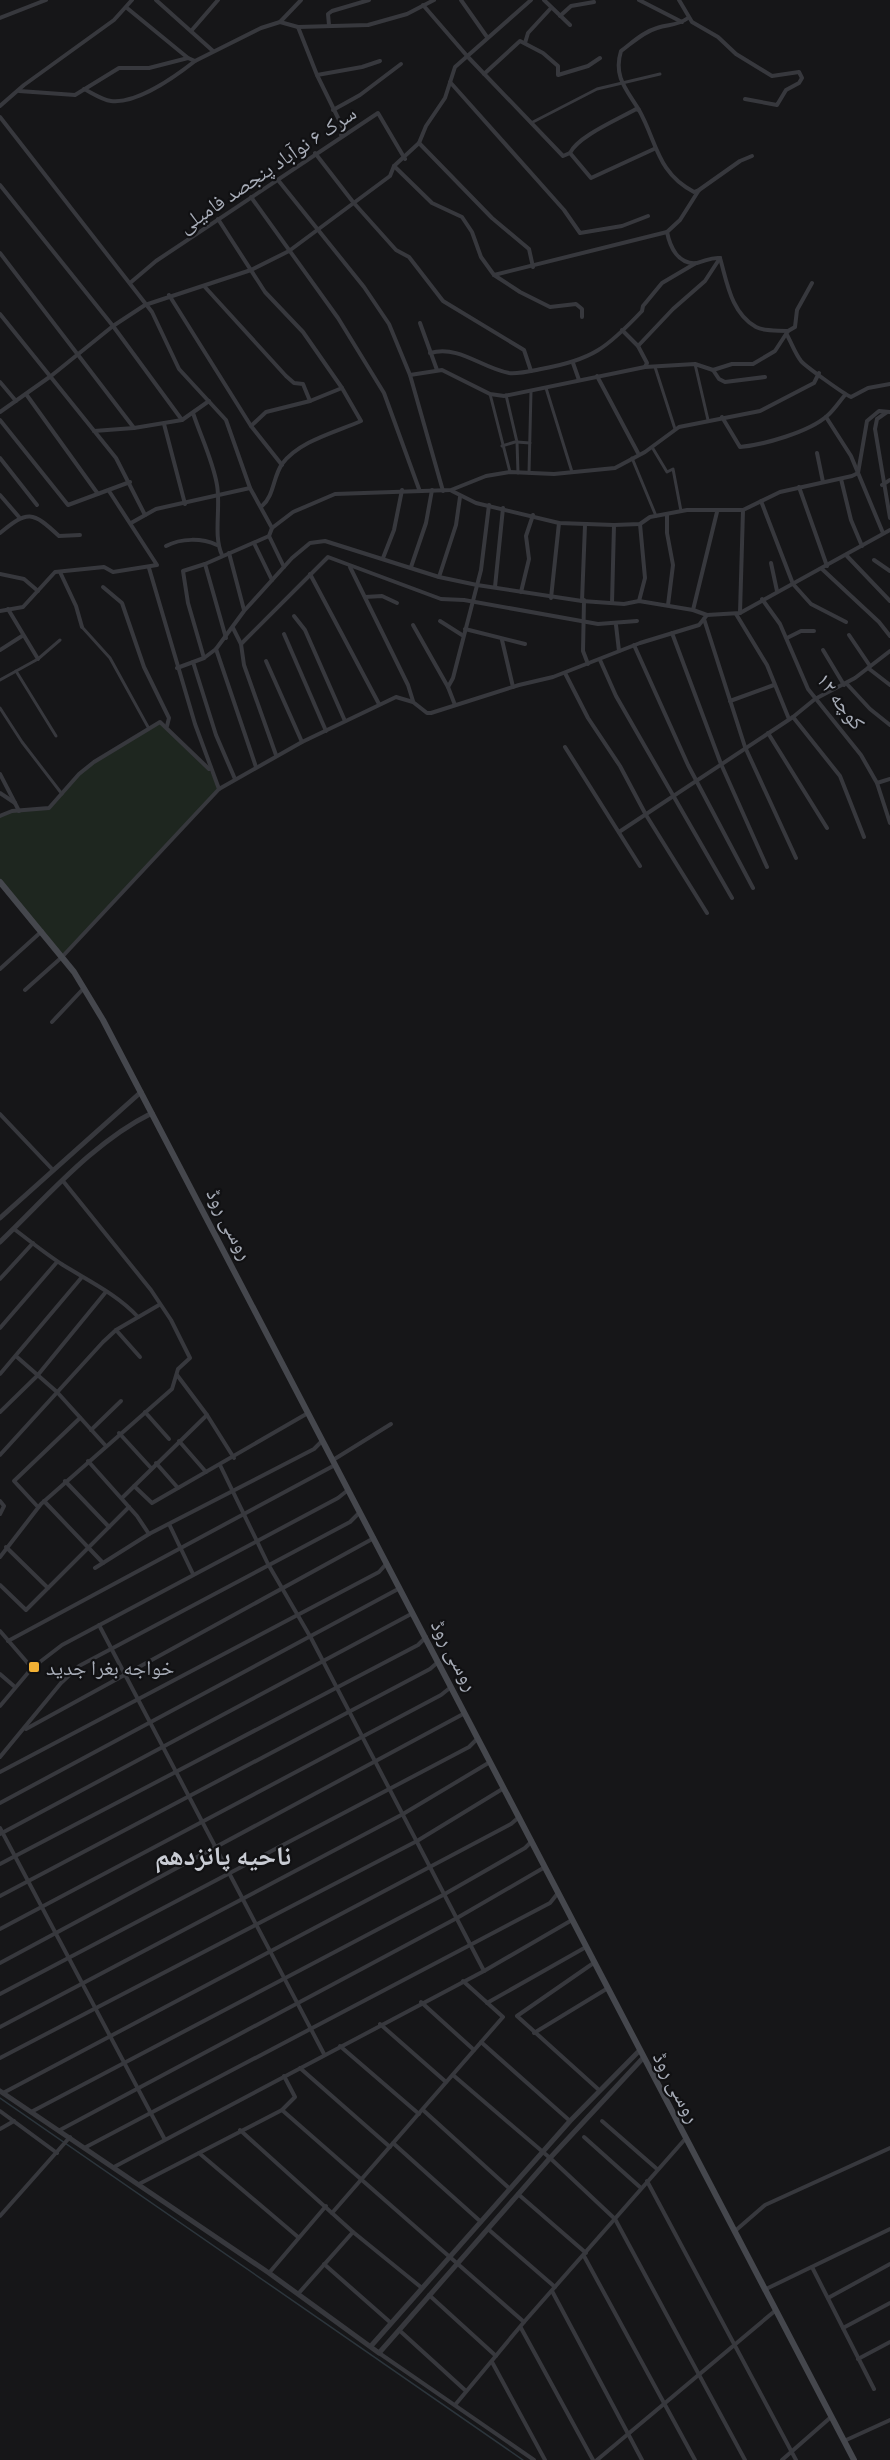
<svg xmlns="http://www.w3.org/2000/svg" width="890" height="2460" viewBox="0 0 890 2460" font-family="'PT Sans Narrow','Noto Naskh Arabic',sans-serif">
	<rect width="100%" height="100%" fill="#161618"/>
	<!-- green -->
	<polygon fill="#1e261f" points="160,722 209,769 219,789 62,957 0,882 0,816 12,811 49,808 79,774 148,727"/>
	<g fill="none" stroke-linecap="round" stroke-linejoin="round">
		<!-- stream -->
		<polyline stroke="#2c353c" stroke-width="1.5" points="0,2098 523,2460"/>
		<!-- pedestrian -->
		<g stroke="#37383d" stroke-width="3">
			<polyline points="531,123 597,89 660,74"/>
			<polyline points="695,364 708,420"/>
			<polyline points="655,367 675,429"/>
			<polyline points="546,388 572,472"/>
			<polyline points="490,394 510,472"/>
			<polyline points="506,395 517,442 518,473"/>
			<polyline points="517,442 530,443"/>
			<polyline points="502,446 515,442"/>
			<polyline points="652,447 667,472 673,469 681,511"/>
			<polyline points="632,458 656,516"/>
			<polyline points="529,473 531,391"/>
			<polyline points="82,627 110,658 148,727"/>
			<polyline points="16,671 56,736"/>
			<polyline points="0,680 38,659 60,640"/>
			<polyline points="0,708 22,742 62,794"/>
		</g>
		<!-- minor -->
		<g stroke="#37383d" stroke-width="4">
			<polyline points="156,0 213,51"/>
			<polyline points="461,0 487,37"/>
			<polyline points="544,0 570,25"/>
			<polyline points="639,0 682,22"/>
			<polyline points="679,0 692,22 718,37 736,54 772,76 799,72 802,78 799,83 786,90 777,105 745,99"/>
			<path d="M423 5 468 57 563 156 570 153C578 136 619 119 636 109L639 110"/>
			<polyline points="127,8 188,58"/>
			<polyline points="560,16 571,6 594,2"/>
			<polyline points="0,18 46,0"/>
			<path d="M688 18C677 26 669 24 657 28 643 32 632 43 621 51 613 77 627 90 639 110 657 142 657 173 694 192L699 190 740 161 752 156"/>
			<polyline points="280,22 301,0"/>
			<polyline points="329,25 328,14 332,11 369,0"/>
			<polyline points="298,27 317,75 344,130 341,135"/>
			<polyline points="192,30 218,0"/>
			<polyline points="525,43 528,33 551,8"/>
			<polyline points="484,74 520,41 543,53 558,66 558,75 588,66 600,58"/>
			<polyline points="317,75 362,67 380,61"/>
			<polyline points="450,82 564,210 580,233 622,226 648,216"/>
			<path d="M84 89C92 93 102 100 111 101 137 104 176 76 195 61"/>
			<polyline points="19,91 75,95 119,68 149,68 188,58 195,61 261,28 280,22 298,27 368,25 407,14 434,0"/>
			<polyline points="0,106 24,85 114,20 132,0"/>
			<polyline points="333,110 360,95 401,64"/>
			<polyline points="0,117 152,312 179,369 226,420 250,488 272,528"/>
			<polyline points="419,143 492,218 529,249 533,267"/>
			<polyline points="315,153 353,202 396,250 409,257 443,301 524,350 531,371"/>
			<polyline points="570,153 591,178 654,149"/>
			<polyline points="394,166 432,203 462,217 472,232 481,257 494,275 520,292 550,307 576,304 582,309 582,317"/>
			<polyline points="278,180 364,287 389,324 410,375 443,491"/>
			<polyline points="0,185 113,326 182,420"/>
			<polyline points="251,197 338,318 384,393 419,489"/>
			<path d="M218 219 265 292 303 332 342 388 361 421C336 432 299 441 282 464 273 477 274 496 262 506"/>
			<path d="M667 232C670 247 678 265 697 263 706 261 711 257 720 258"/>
			<polyline points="0,253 134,428"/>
			<path d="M720 258C727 282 731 313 756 327 765 332 778 330 788 331"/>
			<polyline points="494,275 667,232 680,220 699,190"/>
			<polyline points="130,283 156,261 378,113 405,159"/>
			<polyline points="204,286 286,376 294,383 303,384 310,401"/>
			<polyline points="169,295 251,426 282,465"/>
			<polyline points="0,314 116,458 145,515"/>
			<polyline points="420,323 437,370"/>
			<polyline points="622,330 638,346 647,363 645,367"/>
			<path d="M787 335C792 344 795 353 801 361 805 366 844 394 851 397L868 388 890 384"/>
			<polyline points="638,346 673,309 705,281 720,258"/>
			<path d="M430 353C460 345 481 368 509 373 518 374 531 371 541 369 592 360 607 348 642 311L643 306 662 283 696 263"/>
			<polyline points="573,363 579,380"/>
			<polyline points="713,370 719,379 725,382 765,377"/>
			<polyline points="410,375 442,370 490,394 504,396 645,367 695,364 713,370 732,364 753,364 775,351 788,331 795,327 797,310 812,283"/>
			<polyline points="597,376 638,453"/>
			<polyline points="0,382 16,401"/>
			<polyline points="26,394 98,494"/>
			<polyline points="0,412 51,376 113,326 145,305 251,270 289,251 390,176 394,166 419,143 426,126 445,98 455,67 531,0"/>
			<polyline points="887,412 877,419 875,429 890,518"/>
			<path d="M193 413C201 437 213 461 217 485 221 507 213 536 222 555"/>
			<path d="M722 417 740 447C763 445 809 432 827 416 834 410 839 402 845 395"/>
			<polyline points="826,417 851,456 883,533"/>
			<polyline points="0,420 68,505 130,482"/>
			<polyline points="164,424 185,504"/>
			<polyline points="251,426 266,412 310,401 342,388"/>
			<polyline points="94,431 134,428 182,420 209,401"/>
			<polyline points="817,453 823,482"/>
			<polyline points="0,458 37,505"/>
			<polyline points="841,479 851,520 862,546"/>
			<polyline points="882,485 890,480"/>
			<polyline points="799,487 827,566"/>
			<polyline points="452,491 476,503 559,523 614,525 640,524 650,517 687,510 743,510 780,492 852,476 858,473 867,421 879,411 890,412"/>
			<polyline points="0,495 19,517"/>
			<polyline points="761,501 793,584 811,604 846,622"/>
			<polyline points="667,514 667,533 673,565 668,605"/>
			<polyline points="131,523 156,509 250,488"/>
			<path d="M0 533C28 510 32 511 59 536L80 535"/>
			<polyline points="269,536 284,567"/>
			<polyline points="254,543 272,580"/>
			<path d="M166 546C181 538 202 538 217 545"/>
			<polyline points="229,553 244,610"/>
			<polyline points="846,555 890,601"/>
			<polyline points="383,558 394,530 402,490"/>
			<polyline points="874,560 890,571"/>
			<polyline points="771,563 777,591"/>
			<polyline points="205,564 226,638"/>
			<polyline points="350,567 408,685 413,701"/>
			<polyline points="411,567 426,523 432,490"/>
			<polyline points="149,568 195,724 219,789"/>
			<polyline points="822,569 879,622 890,636"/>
			<polyline points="60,572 76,606 82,627"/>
			<polyline points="0,574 24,579 38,591"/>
			<polyline points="310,574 379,704"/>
			<polyline points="439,577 456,525 460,497"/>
			<polyline points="103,587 122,603 144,667 169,718 167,726"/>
			<polyline points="495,587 503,508"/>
			<polyline points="521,592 529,559 526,536 533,515"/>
			<polyline points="365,597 382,596 397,603"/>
			<polyline points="551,598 559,523"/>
			<polyline points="762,599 780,624 808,689 861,755 877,783 890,823"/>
			<polyline points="584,600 583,651 588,664"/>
			<polyline points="582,601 585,525"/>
			<polyline points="639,601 645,578 640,524"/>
			<polyline points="612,603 614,525"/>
			<polyline points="8,609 38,659"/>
			<polyline points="693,610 717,512"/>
			<polyline points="0,611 23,607 55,572 104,567 113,572 157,565 109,491"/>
			<polyline points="740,613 743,510"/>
			<polyline points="736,614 767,665 789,719"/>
			<polyline points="294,616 305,630 345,721"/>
			<polyline points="704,619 745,747 796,858"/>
			<polyline points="440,621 462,635"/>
			<polyline points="413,625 448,687 455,705"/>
			<polyline points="616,625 619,651"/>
			<polyline points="233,628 241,644 244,665 276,755"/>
			<polyline points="465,629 525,644"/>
			<polyline points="672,633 721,764 767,867"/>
			<polyline points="284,634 326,731"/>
			<polyline points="849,635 870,666"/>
			<polyline points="787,638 801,631 814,631"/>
			<polyline points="502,640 513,687"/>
			<polyline points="241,644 328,557 441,599 464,600 598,624 637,621"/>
			<polyline points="634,645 688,765 753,888"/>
			<polyline points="216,649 256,767"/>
			<polyline points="0,650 22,636"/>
			<polyline points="823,650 844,685"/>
			<polyline points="204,658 188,603 183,571 205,564 269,536 272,528 293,512 335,494 451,490 486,476 510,472 554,474 615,468 645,452 679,427 760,411 814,383 819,373"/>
			<polyline points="600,660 616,696 732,898"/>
			<polyline points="266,661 302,742"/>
			<polyline points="193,662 216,735 235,779"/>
			<polyline points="177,668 204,658 216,649 244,611 292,558 310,543 325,541 439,577 477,585 582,601 624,604 639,601 693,610 707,615 740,613 890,530"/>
			<polyline points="868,668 890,685"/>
			<polyline points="565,673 588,718 620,766 646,815 707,913"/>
			<polyline points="846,683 870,709 890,725"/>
			<polyline points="448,687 453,678 481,570 489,505"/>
			<polyline points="730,701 774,685"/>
			<polyline points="793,717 840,776 864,837"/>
			<polyline points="768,733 827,828"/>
			<polyline points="565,747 640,866"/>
			<polyline points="0,774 15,803"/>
			<polyline points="877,783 890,779"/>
			<polyline points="0,793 15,803 19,811"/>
			<polyline points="0,816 12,811 49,808 79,774 94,762 160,722 209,769"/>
			<polyline points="619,832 793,717 815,699 855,678 890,651"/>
			<polyline points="0,969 42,931"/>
			<polyline points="25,990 62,957 219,789 302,742 396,697 413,702 427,713 431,713 519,685 553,677 640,643 699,625 707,615"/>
			<polyline points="52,1022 84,988"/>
			<polyline points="0,1114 53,1170"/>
			<path d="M14 1229C30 1241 46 1254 63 1265 89 1281 118 1295 138 1317"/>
			<polyline points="0,1279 33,1243"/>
			<polyline points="0,1328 57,1262"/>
			<polyline points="116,1330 140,1357"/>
			<polyline points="17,1357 57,1392 105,1445"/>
			<polyline points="0,1374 82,1277"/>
			<polyline points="177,1375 207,1415 234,1458"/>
			<polyline points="0,1412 37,1376 105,1293"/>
			<polyline points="145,1412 169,1439"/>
			<polyline points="91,1430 121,1401"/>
			<polyline points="119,1433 151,1468"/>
			<polyline points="179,1441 206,1472"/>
			<polyline points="0,1455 103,1342 116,1330 159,1305"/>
			<polyline points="333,1460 391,1424"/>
			<polyline points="88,1461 137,1516 149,1534"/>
			<polyline points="156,1463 178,1488"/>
			<polyline points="220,1465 268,1564 311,1638 484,1971"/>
			<polyline points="65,1481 109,1527"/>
			<polyline points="134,1486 152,1503 308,1413"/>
			<polyline points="122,1498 207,1415"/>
			<polyline points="0,1501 4,1506 0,1514"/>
			<polyline points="44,1501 103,1563"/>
			<polyline points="38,1507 14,1481 80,1418"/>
			<polyline points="169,1524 193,1574"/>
			<polyline points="6,1547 48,1588"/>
			<polyline points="0,1557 41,1504 172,1389 178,1369 190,1358 171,1320 151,1290 63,1181"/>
			<polyline points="95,1568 149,1534 314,1449 322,1441"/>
			<polyline points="0,1585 26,1610 129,1507"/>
			<polyline points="99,1625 324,2054"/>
			<polyline points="0,1631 32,1668"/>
			<polyline points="8,1641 335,1465"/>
			<polyline points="0,1674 15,1687"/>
			<polyline points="0,1706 32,1668 62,1645 338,1498 348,1490"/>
			<polyline points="26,1729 374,1538"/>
			<polyline points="0,1757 61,1683 79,1666 350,1522 360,1512"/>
			<polyline points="0,1772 379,1572 387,1563"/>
			<polyline points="0,1803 400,1588"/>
			<polyline points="0,1828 164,2138"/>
			<polyline points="0,1834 413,1613"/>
			<polyline points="0,1864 418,1645 426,1637"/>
			<polyline points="0,1896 430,1669 438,1662"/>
			<polyline points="0,1929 441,1695 451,1687"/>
			<polyline points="595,1962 517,2016 599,2090"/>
			<polyline points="0,1963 465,1713"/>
			<polyline points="0,1994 469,1747 478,1738"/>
			<polyline points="421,2002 474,2050"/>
			<polyline points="487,2003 586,1947"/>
			<polyline points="380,2024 446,2082"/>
			<polyline points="0,2027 403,1814 490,1762"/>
			<polyline points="534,2033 608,1988"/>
			<polyline points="481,2042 570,2121"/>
			<polyline points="340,2046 419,2114"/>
			<polyline points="0,2058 417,1841 504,1788"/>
			<polyline points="300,2068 390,2147"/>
			<polyline points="453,2075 550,2158 615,2219 745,2460"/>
			<polyline points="3,2093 511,1824 519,1817"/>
			<polyline points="282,2110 524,2322"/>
			<polyline points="423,2110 510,2189"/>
			<polyline points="0,2111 57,2153"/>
			<polyline points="31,2112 443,1895 525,1848 532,1841"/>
			<polyline points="602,2121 657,2169"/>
			<polyline points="0,2129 14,2121"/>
			<polyline points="60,2130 457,1918 545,1867"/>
			<polyline points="240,2130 353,2232 422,2288"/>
			<polyline points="584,2137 641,2188"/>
			<polyline points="393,2143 481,2222"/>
			<polyline points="86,2147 550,1903 558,1893"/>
			<polyline points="199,2153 298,2237"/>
			<polyline points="114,2167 484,1971 572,1920"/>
			<polyline points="647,2181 796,2460"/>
			<polyline points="139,2184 282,2110 295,2097 284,2076"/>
			<polyline points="518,2194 586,2253"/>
			<polyline points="332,2213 503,2017 463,1981"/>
			<polyline points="0,2216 70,2137"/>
			<polyline points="488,2229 555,2287"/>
			<polyline points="735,2231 765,2205 890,2148"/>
			<polyline points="584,2256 695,2460"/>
			<polyline points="324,2264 391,2323"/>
			<polyline points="812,2267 874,2389"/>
			<polyline points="269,2273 326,2206"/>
			<polyline points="766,2289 890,2229"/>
			<polyline points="552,2291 642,2460"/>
			<polyline points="298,2294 353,2232"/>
			<polyline points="429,2295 496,2356"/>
			<polyline points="828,2298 890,2264"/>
			<polyline points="521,2328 593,2460"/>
			<polyline points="843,2328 890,2303"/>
			<polyline points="399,2330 466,2391"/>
			<polyline points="379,2353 534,2460"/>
			<polyline points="858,2359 890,2342"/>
			<polyline points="492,2362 545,2460"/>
			<polyline points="455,2405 524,2322 686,2138"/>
			<polyline points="844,2441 890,2420"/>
			<polyline points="597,2460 776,2310"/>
			<polyline points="782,2460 831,2417"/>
		</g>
		<!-- tertiary -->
		<g stroke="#37383d" stroke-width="5">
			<polyline points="0,1218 141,1092"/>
			<path d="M0 1242C47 1197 93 1142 152 1113"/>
			<polyline points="0,2091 269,2273 379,2353 550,2158 643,2058"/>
			<polyline points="371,2346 570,2121 639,2051"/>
		</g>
		<!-- secondary -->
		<polyline stroke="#45474d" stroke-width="6" points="0,882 74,972 103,1020 854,2460"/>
	</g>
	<!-- markers -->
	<rect fill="#f2b134" stroke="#111113" stroke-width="2" x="28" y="1661" width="12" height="12" rx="3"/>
	<g text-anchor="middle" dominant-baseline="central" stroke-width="4.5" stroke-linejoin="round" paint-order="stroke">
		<!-- street labels -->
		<g font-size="21" fill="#a8adb8" stroke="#111113">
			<text transform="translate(267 169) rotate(-34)">سرک ۶ نوآباد پنجصد فامیلی</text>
			<text transform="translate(841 701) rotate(53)">کوچه ۱۲</text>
			<text transform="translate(230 1224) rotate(63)">روسی روڈ</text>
			<text transform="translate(455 1655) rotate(62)">روسی روڈ</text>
			<text transform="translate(677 2087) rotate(62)">روسی روڈ</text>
		</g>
		<!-- poi labels -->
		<g font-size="21" fill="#a8adb8" stroke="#111113" text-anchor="start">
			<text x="46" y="1667">خواجه بغرا جدید</text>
		</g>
		<!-- district labels -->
		<g font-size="27" font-weight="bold" fill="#c9ccd4" stroke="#111113">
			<text x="223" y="1855">ناحیه پانزدهم</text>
		</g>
	</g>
</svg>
